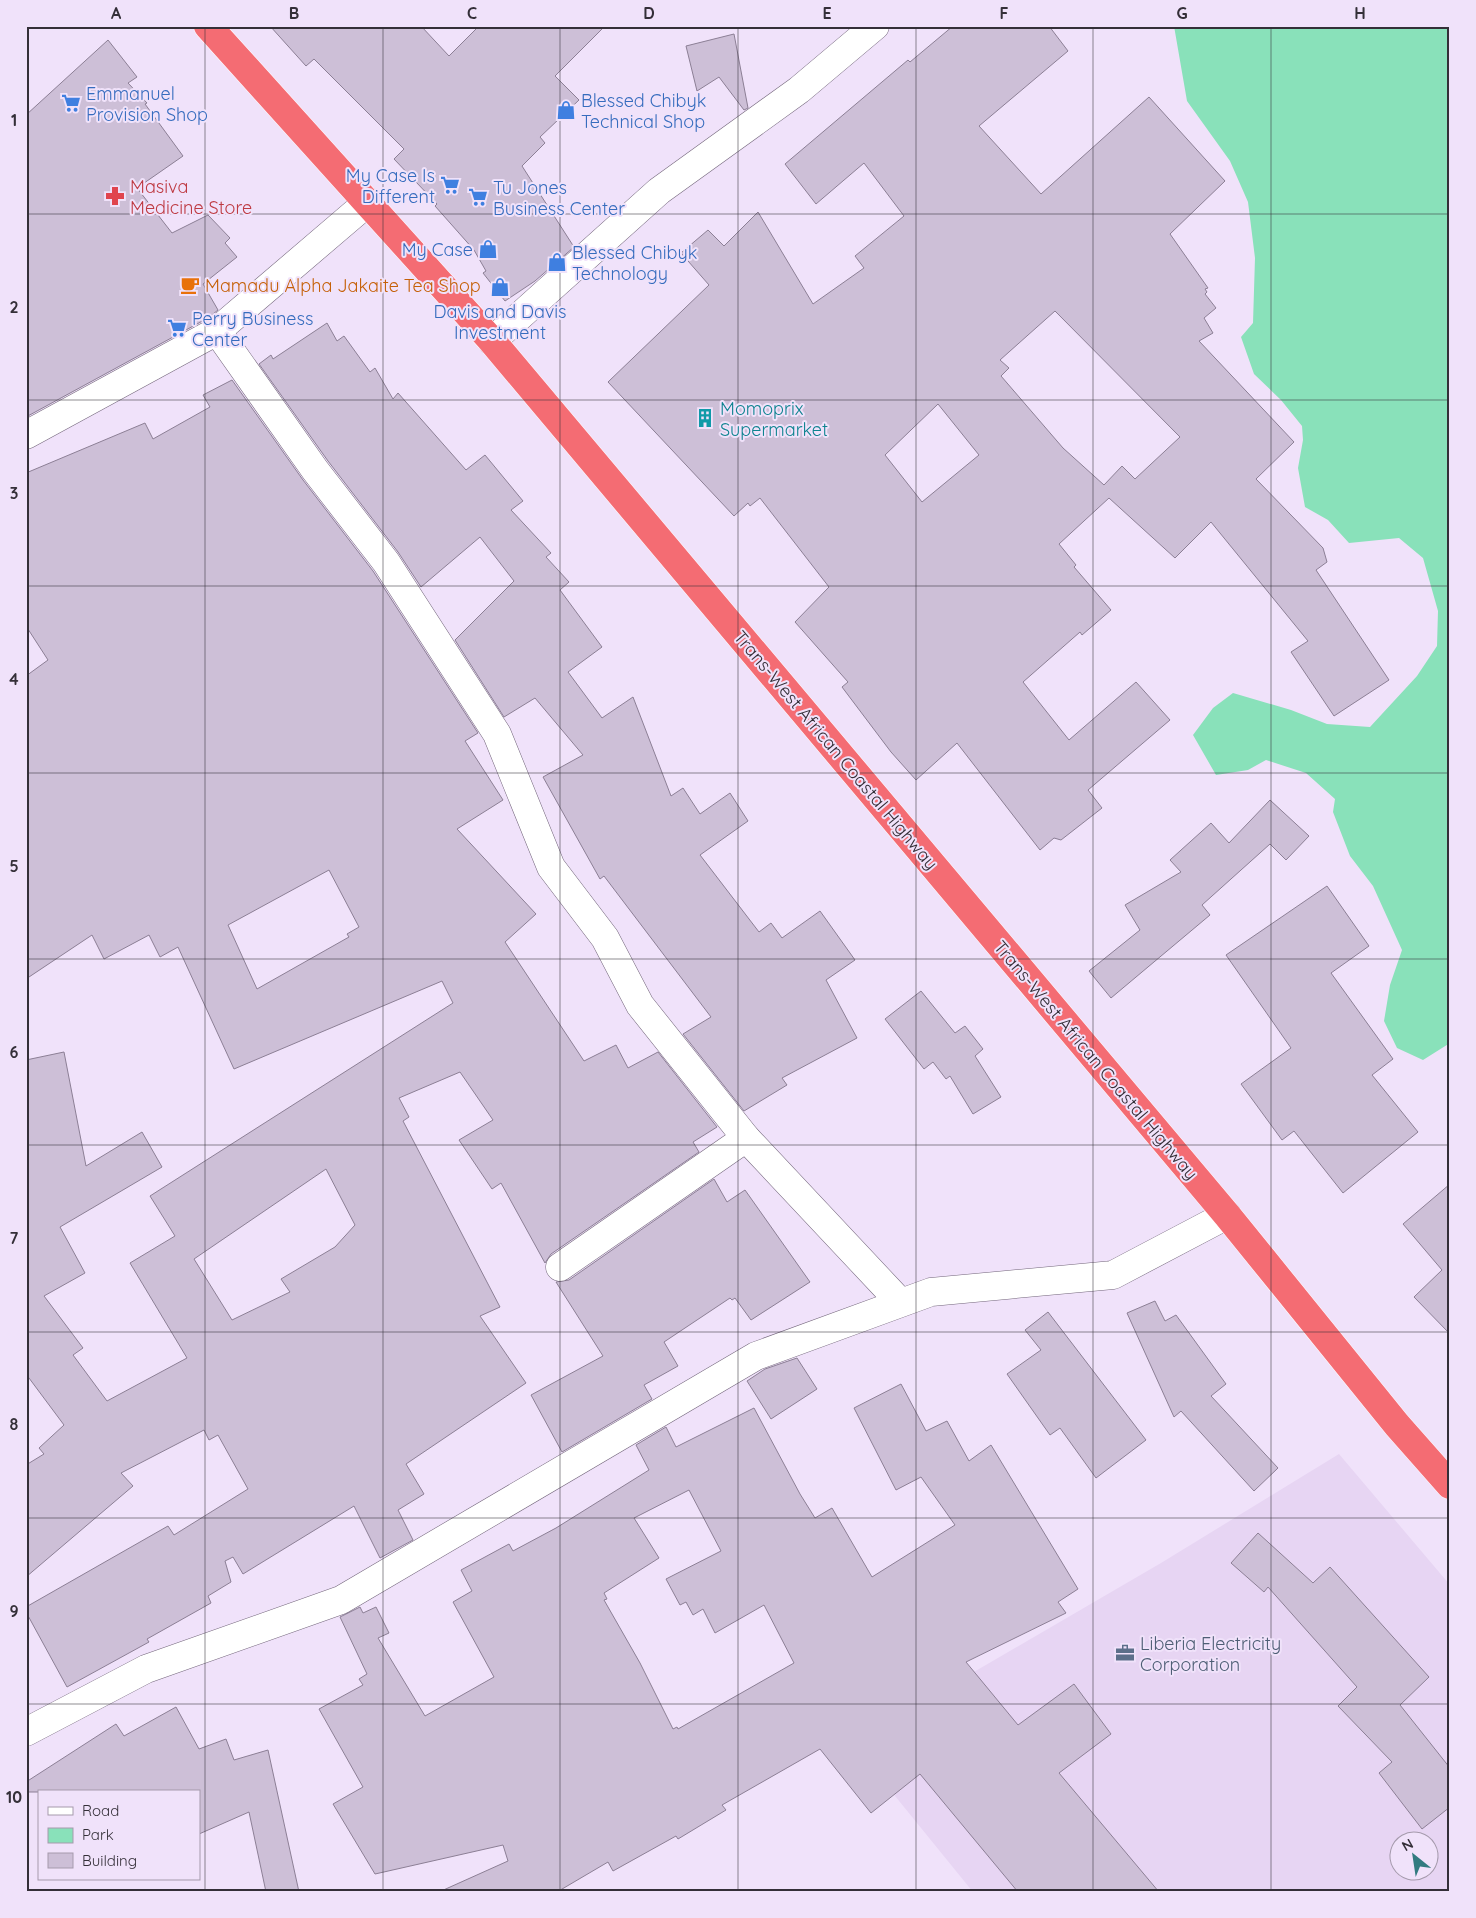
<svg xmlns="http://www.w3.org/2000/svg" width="1476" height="1918" viewBox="0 0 1476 1918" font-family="Quicksand,sans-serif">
	<rect width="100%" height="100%" fill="#f0e2fa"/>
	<!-- built -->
	<path fill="#e7d5f3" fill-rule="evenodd" d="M1339 1454 1450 1585V1892H973L852 1743 1161 1563ZM1398 1840H1428V1870H1398Z"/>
	<!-- green -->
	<polygon fill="#89e1ba" points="1174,26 1450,26 1450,1043 1423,1060 1397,1048 1384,1021 1390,985 1402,950 1373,886 1350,856 1333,812 1335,799 1306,773 1266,760 1248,770 1216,775 1193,735 1213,708 1233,693 1291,710 1327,724 1370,727 1417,676 1437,646 1438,611 1423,558 1399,538 1349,543 1328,520 1305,507 1298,468 1303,440 1302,426 1281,400 1254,374 1241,337 1253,323 1255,258 1248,202 1230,161 1187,101"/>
	<!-- building -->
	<g fill="#cdbfd7" stroke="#8c7f95" fill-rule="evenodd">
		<polygon points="270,26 421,26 449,56 479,26 605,26 555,76 579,100 540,137 545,143 522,166 574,247 535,281 505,301 483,273 486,271 474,250 435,206 437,204 394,159 404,149 314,59 306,66"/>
		<path d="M953 26H1049L1068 51 979 126 1041 194 1149 97 1225 181 1170 234 1208 288 1205 289 1207 292 1205 294 1216 308 1204 318 1213 333 1199 341 1294 442 1256 479 1323 548 1327 562 1316 570 1389 680 1334 716 1291 652 1308 641 1211 522 1175 558 1109 498 1059 544 1076 565 1074 567 1111 610 1082 635 1080 632 1023 682 1069 740 1136 682 1170 720 1088 790 1102 808 1061 840 1054 838 1040 850 957 743 916 780 891 752 842 687 848 682 795 622 829 587 760 498 750 506 748 503 734 516 608 382 709 285 681 253 708 230 724 246 758 212 813 304 864 268 855 256 904 216 864 163 816 204 785 164 908 60 910 62ZM1055 311 1180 437 1135 479 1122 466 1104 485 1063 448 1001 376 1009 368 1000 360ZM938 404 979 455 922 502 885 455Z"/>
		<polygon points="734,34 748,108 744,110 719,77 697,91 686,46"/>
		<polygon points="108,40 137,77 128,83 147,103 145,104 183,156 137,188 172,233 208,215 230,238 225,243 237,257 203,284 218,310 208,318 26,417 26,115"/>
		<polygon points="327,323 337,341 344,336 370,372 375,368 393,399 398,393 466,470 485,455 523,501 511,510 551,553 546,557 569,582 560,590 602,647 568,672 602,718 633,697 671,796 683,788 700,814 730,793 748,821 700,855 759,932 771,923 782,938 820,911 855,960 826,980 857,1038 782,1078 787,1085 744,1111 683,1034 711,1017 604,876 600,879 543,777 583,755 535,698 504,717 455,640 514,581 480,537 421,587 398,552 328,461 259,364 271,355 273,359"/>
		<path d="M232 380 303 480 373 571 478 733 465 741 503 800 457 829 536 914 505 942 584 1061 616 1045 628 1068 658 1052 717 1127 693 1142 699 1152 551 1254 545 1263 501 1183 492 1189 459 1140 493 1120 460 1072 399 1098 409 1117 403 1121 500 1307 480 1316 526 1383 406 1464 424 1494 398 1510 413 1540 380 1558 354 1506 243 1574 233 1557 225 1561 231 1582 208 1596 211 1603 147 1639 149 1642 67 1687 26 1612V1607L168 1526 174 1535 248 1489 218 1435 209 1440 204 1430 121 1473 133 1486 26 1577V1465L44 1454 39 1448 64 1425 26 1374V1060L64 1052 86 1166 142 1132 162 1167 60 1227 85 1273 44 1296 83 1348 73 1355 107 1401 187 1358 130 1263 175 1236 150 1196 453 1003 442 981 234 1069 178 947 160 957 149 935 104 959 92 935 26 979V676L48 660 26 626V473L145 423 153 439 210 407 203 395ZM329 870 359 927 347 934 349 937 257 989 228 925ZM326 1169 355 1225 335 1247 281 1279 290 1292 232 1320 194 1259Z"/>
		<polygon points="1270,800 1309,836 1286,860 1270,844 1202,905 1210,915 1111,998 1089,971 1140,930 1125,905 1181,872 1170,860 1211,823 1229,843"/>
		<polygon points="1327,886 1369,946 1331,973 1393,1059 1372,1075 1418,1132 1343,1193 1294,1131 1282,1140 1241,1084 1291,1048 1226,955"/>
		<polygon points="921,991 955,1033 965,1026 983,1049 975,1056 1001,1097 973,1114 950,1076 946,1079 933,1062 924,1069 885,1019"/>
		<polygon points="714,1179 727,1202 745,1190 810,1282 751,1320 735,1298 732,1300 730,1298 664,1342 678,1366 644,1385 652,1399 562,1452 531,1395 603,1356 556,1282 569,1280"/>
		<polygon points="1450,1184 1450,1334 1414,1297 1442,1270 1403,1224"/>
		<polygon points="1155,1301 1165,1321 1176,1315 1226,1384 1211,1396 1278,1468 1254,1491 1181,1411 1174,1417 1127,1313"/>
		<polygon points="1048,1312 1146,1440 1096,1478 1060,1428 1050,1435 1007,1374 1041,1350 1025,1330"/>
		<polygon points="797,1358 817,1389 771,1419 747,1381 765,1369"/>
		<path d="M901 1384 926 1431 947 1421 969 1461 991 1445 1078 1589 1058 1602 1066 1613 966 1662 1018 1725 1074 1684 1111 1734 1059 1773 1159 1892H1018L920 1774 871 1813 820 1749 722 1805 726 1810 678 1839 676 1836 613 1871 608 1862 557 1892H439L508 1861 503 1845 375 1874 333 1804 363 1787 319 1709 363 1685 359 1679 367 1674 340 1617 360 1607 363 1613 376 1607 389 1633 378 1638 425 1716 494 1677 453 1602 472 1591 461 1570 509 1544 513 1551 556 1528 649 1470 636 1445 666 1427 676 1447 754 1408 800 1494 815 1518 832 1508 872 1577 955 1525 921 1477 896 1490 854 1408ZM689 1490 721 1551 666 1579 680 1605 686 1602 693 1615 703 1609 715 1633 764 1605 794 1663 678 1729 677 1727 673 1729 640 1663 604 1600 607 1599 604 1593 659 1558 634 1518Z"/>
		<polygon points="1258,1533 1313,1583 1330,1567 1429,1677 1400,1705 1450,1768 1450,1807 1422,1829 1379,1773 1392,1762 1338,1706 1357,1687 1268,1587 1264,1592 1231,1563"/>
		<polygon points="176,1707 199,1749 226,1739 234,1760 268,1750 299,1892 266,1892 249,1812 199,1834 199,1792 26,1792 26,1782 116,1724 124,1736"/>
	</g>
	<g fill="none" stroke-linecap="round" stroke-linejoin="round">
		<!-- street casing -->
		<g stroke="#73667b" stroke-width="29">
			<g id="street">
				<polyline points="217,331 315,470 386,562 497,734 551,867 605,938 640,1005 746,1138 900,1302"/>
				<polyline points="492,341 659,191 799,90 875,26"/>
				<polyline points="26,435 217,331 368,202"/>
				<polyline points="560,1267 746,1138"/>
				<polyline points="26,1732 146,1669 341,1600 756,1356 931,1292 1113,1275 1227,1215"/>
			</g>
		</g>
		<!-- highway casing -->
		<g stroke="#fff" stroke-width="29">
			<polyline id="highway" points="208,26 492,341 1227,1215 1397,1425 1450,1485"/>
		</g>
		<!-- street -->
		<use href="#street" stroke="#fff" stroke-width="28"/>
		<!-- highway -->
		<use href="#highway" stroke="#f46c73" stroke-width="28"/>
	</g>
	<!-- grid -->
	<path fill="none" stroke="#342f38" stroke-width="1" stroke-opacity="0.55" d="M205 26V1892M383 26V1892M560 26V1892M738 26V1892M916 26V1892M1093 26V1892M1271 26V1892M26 214H1450M26 400H1450M26 586H1450M26 773H1450M26 959H1450M26 1145H1450M26 1332H1450M26 1518H1450M26 1704H1450"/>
	<!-- icons -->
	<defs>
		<g id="supermarket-bare" transform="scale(1.5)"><path d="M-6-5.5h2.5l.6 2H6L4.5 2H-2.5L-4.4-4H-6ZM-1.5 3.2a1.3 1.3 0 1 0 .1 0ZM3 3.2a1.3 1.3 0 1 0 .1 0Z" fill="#3f7fe0" stroke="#f0e2fa" stroke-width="2.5" paint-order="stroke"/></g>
		<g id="shop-bare" transform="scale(1.5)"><path d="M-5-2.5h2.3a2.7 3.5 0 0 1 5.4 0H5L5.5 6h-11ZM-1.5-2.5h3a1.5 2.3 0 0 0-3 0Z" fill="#3f7fe0" stroke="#f0e2fa" stroke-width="2.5" paint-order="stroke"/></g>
		<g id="pharmacy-bare" transform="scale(1.5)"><path d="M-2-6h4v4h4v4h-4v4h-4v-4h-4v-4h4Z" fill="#e0444e" stroke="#f0e2fa" stroke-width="2.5" paint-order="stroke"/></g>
		<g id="cafe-bare" transform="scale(1.5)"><path d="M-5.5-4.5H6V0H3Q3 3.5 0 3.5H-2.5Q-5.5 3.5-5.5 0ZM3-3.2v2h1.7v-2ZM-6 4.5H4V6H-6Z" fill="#e8710a" stroke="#f0e2fa" stroke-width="2.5" paint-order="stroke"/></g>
		<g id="building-bare" transform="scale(1.5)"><path d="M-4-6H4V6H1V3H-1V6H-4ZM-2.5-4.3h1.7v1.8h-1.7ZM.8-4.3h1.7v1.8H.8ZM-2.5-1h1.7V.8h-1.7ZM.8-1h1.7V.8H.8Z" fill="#0f9aa8" stroke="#f0e2fa" stroke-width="2.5" paint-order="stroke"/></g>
		<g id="office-bare" transform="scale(1.5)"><path d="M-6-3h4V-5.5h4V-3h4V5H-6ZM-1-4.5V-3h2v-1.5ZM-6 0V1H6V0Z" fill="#5c6f8a" stroke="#f0e2fa" stroke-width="2.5" paint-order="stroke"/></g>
	</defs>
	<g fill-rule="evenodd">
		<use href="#supermarket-bare" x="71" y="103"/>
		<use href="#shop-bare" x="566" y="110"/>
		<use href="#supermarket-bare" x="450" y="185"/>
		<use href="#pharmacy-bare" x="115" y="196"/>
		<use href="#supermarket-bare" x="478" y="197"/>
		<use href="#shop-bare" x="488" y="249"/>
		<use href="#shop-bare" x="557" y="262"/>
		<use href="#cafe-bare" x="190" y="285"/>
		<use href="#shop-bare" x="500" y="287"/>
		<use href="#supermarket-bare" x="177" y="328"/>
		<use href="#building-bare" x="705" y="418"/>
		<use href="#office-bare" x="1125" y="1653"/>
	</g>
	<g text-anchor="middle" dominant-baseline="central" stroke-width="4" stroke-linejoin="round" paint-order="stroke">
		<!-- shop labels -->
		<g font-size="18" fill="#366cbe" stroke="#f0e2fa" text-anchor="start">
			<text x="86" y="93">Emmanuel<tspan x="86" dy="21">Provision Shop</tspan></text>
			<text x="581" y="100">Blessed Chibyk<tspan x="581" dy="21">Technical Shop</tspan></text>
			<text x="435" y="175" text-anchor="end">My Case Is<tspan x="435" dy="21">Different</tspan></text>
			<text x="493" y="187">Tu Jones<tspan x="493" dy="21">Business Center</tspan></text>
			<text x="473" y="249" text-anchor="end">My Case</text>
			<text x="572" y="252">Blessed Chibyk<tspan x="572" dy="21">Technology</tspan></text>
			<text x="500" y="311" text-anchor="middle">Davis and Davis<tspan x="500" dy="21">Investment</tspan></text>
			<text x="192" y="318">Perry Business<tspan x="192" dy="21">Center</tspan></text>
		</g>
		<!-- health labels -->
		<g font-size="18" fill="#be3a42" stroke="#f0e2fa" text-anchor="start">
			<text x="130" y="186">Masiva<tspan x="130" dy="21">Medicine Store</tspan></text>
		</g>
		<!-- food labels -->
		<g font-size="18" fill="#c56008" stroke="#f0e2fa" text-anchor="start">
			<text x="205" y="285">Mamadu Alpha Jakaite Tea Shop</text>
		</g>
		<!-- culture labels -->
		<g font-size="18" fill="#0d838f" stroke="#f0e2fa" text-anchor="start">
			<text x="720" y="408">Momoprix<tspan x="720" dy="21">Supermarket</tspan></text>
		</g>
		<!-- street labels -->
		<g font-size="18" fill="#342f38" stroke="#f0e2fa">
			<text transform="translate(836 750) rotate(50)">Trans-West African Coastal Highway</text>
			<text transform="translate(1096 1060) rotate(50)">Trans-West African Coastal Highway</text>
		</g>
		<!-- service labels -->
		<g font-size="18" fill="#4e5e75" stroke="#f0e2fa" text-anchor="start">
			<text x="1140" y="1643">Liberia Electricity<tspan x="1140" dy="21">Corporation</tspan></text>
		</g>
	</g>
	<!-- border -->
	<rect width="1476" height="1918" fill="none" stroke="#f0e2fa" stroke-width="55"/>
	<!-- legend -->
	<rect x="38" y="1790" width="162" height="90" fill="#f0e2fa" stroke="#a59aac"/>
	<rect x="48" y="1807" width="25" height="8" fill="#ffffff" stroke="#a59aac"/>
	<text x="82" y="1816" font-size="15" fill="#342f38">Road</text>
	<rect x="48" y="1828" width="25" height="15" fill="#89e1ba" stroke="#a59aac"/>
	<text x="82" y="1840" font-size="15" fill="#342f38">Park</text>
	<rect x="48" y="1853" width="25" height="15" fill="#cdbfd7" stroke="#a59aac"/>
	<text x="82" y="1866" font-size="15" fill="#342f38">Building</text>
	<!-- north arrow -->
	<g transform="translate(1414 1856) rotate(330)"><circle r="24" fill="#f0e2fa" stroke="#a59aac"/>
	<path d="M0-4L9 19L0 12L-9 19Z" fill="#327b80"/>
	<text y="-8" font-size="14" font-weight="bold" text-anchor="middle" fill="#342f38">N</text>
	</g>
	<rect x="28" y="28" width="1420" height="1862" fill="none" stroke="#342f38" stroke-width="2"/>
	<g font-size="16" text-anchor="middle" font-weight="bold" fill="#342f38">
		<text x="116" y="19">A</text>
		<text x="294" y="19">B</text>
		<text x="472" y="19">C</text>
		<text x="649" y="19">D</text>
		<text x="827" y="19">E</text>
		<text x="1004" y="19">F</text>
		<text x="1182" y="19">G</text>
		<text x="1360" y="19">H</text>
		<text x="14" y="126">1</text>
		<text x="14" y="313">2</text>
		<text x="14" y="499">3</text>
		<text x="14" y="685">4</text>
		<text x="14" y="872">5</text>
		<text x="14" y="1058">6</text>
		<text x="14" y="1244">7</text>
		<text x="14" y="1430">8</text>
		<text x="14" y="1617">9</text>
		<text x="14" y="1803">10</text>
	</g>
</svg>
